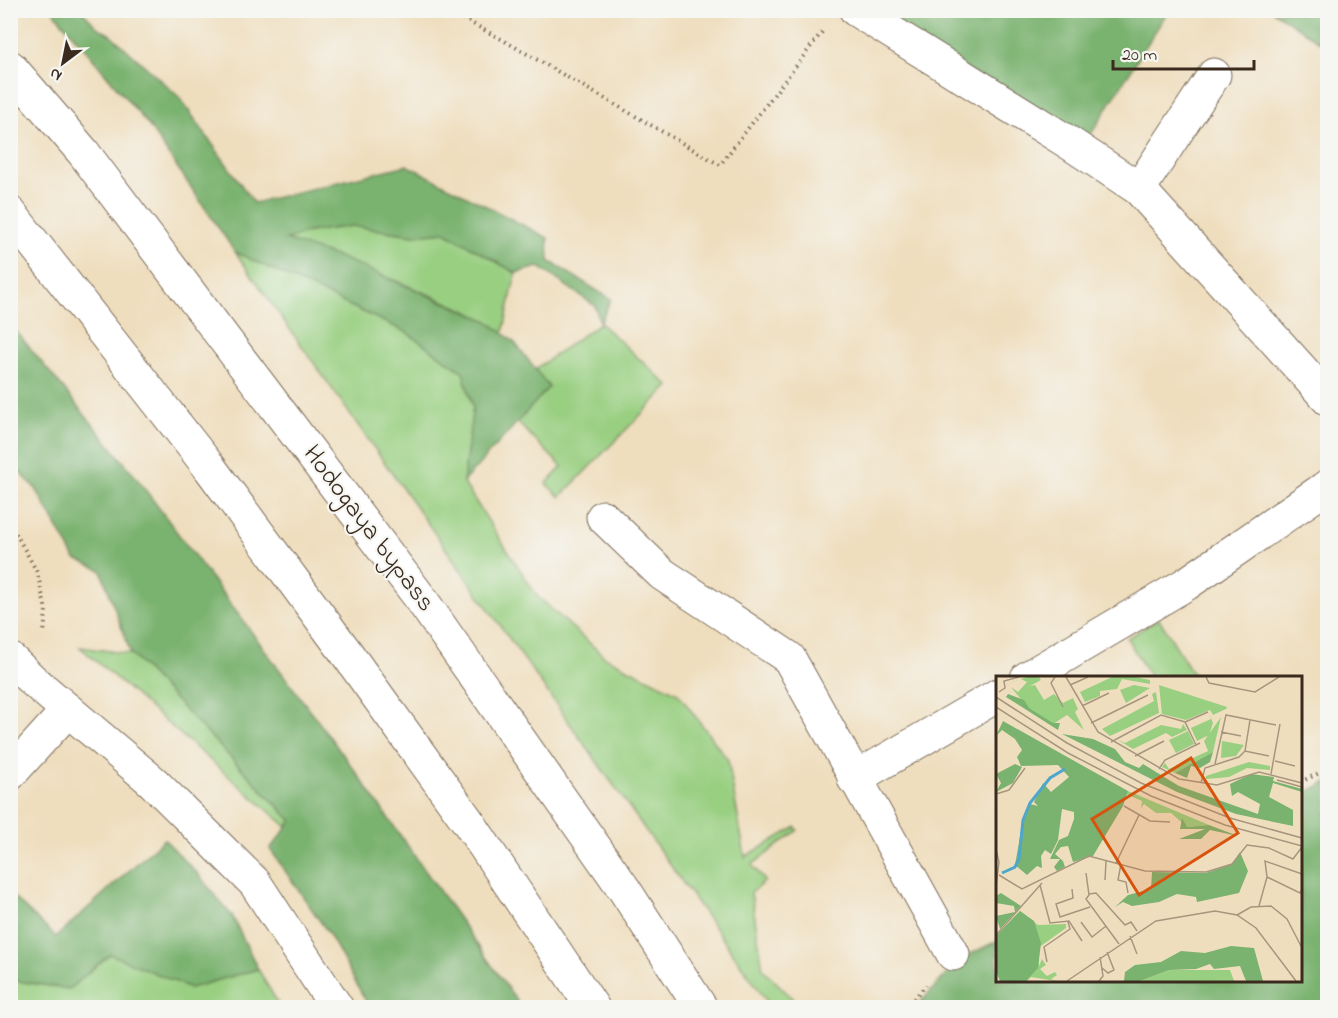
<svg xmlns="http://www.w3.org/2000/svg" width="1338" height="1018" viewBox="0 0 1338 1018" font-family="'Indie Flower',sans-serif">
	<rect width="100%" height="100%" fill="#f6f6f2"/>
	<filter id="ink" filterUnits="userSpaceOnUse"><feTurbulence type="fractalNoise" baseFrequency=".0167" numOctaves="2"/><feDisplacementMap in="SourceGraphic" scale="12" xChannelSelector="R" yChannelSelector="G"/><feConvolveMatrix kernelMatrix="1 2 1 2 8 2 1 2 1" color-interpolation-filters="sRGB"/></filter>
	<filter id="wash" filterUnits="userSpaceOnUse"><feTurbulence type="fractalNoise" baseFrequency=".008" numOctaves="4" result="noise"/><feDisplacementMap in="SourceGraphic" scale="24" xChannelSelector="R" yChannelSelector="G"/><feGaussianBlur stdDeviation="1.35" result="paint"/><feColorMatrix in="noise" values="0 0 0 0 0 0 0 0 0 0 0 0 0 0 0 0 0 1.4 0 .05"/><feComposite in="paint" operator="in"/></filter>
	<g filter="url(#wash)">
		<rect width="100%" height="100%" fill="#efdebe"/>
		<!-- green -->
		<g fill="#99cf81" stroke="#6a7c50" stroke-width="1.5">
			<path d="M352 226 414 235 445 232 516 273 503 334C483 316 459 308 435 297 385 276 336 256 285 241L308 232Z"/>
			<polygon points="235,252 406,332 463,372 473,407 463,482 537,596 605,657 678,693 728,760 745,857 796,827 798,830 752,865 765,881 751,893 763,969 801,1007 771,1007"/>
			<polygon points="600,323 669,386 560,497 546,484 562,467 517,422 548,387 534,370"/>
			<polygon points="1159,619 1195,677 1150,677 1127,638"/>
			<polygon points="80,647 131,654 292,821 287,827"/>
			<polygon points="110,954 190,988 258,969 280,1007 11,1007 10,980 69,989"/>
		</g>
		<!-- forest -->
		<g fill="#7ab26f" stroke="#5a6e46" stroke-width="1.5">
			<polygon points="53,11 82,11 97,27 111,35 179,97 254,203 407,165 548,238 549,261 611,299 600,323 595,306 539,267 516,273 445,232 414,235 352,226 308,232 286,240 339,257 488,321 515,343 549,387 463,482 473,407 463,372 406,332 235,252 149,126"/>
			<polygon points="872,11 1168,11 1086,142"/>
			<polygon points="1273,11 1327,11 1327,47"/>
			<polygon points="11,325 132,472 353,768 521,1007 369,1007 329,934 270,849 292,821 131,654 101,570 75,559 36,489 11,463"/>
			<polygon points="1327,782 1327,1007 915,1008 962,958 997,941 998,980 1300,980 1301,795"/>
			<polygon points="164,839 197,873 232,916 258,969 190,988 110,954 69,989 11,980 11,895 56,937"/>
		</g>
	</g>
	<g filter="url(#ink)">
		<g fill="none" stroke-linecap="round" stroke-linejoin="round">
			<!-- minor casing -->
			<g stroke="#7a6956" stroke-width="35">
				<g id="minor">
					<polyline points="856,10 1071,144 1139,189 1328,399"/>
					<polyline points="1139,189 1214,75"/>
					<polyline points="603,517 662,574 789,658 953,954"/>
					<polyline points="10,659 30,678 152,781 255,883 337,1008"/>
					<polyline points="1027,678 1186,584 1328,486"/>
					<polyline points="10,774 68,710"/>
					<polyline points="854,779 998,695"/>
				</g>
			</g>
			<!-- highway casing -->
			<g stroke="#7a6956" stroke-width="35">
				<g id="highway">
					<polyline points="10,67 83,152 421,599 624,889 701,1008"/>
					<polyline points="10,213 210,468 345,651 469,823 593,1008"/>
				</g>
			</g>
			<!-- path -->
			<g stroke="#7a6956" stroke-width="4" stroke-dasharray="1.5 4.5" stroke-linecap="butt">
				<polyline points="447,10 503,40 720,165 822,32"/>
				<polyline points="10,523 37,572 46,610 44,634"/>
				<polyline points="1300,782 1328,769"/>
				<polyline points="906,1008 926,985"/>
			</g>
			<!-- minor -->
			<use href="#minor" stroke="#fff" stroke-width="33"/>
			<!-- highway -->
			<use href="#highway" stroke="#fff" stroke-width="33"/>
		</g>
	</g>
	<g text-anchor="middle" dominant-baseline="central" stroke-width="4.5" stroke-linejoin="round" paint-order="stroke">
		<!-- street labels -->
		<g font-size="26" fill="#3b2a1e" stroke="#f6f6f2">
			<text transform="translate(368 529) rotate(53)">Hodogaya bypass</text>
		</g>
	</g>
	<!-- overview -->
	<g transform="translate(996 676)">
		<rect width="306" height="306" fill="#efdebe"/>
		<path d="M31 1H43L45 4 34 10 39 9 48 24 58 18 67 27 77 22 82 33 79 36 88 54 71 39 57 48 32 32 15 11 22 16 31 6 25 3 11 8ZM116 1H139L154 4V8L126 3 121 13 104 15V20L89 26 84 16ZM138 9 154 12 130 27 124 14ZM163 9 231 31 230 33 217 39 214 34 190 44 166 38ZM160 16 163 37 114 60 106 53 158 25 156 18ZM213 37 217 47 213 59 201 65 195 52 215 43ZM225 41 217 76 179 97 166 91 169 87 173 93 212 75 208 65ZM187 48 191 54 176 61 170 57 137 73 122 64 129 67 165 49 185 53ZM192 55 198 68 180 77 173 64ZM226 65 248 69 240 80 225 82ZM253 86 274 90V94L251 92 233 101 210 103V100ZM132 115 213 149 191 151 175 137H160L148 128 145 132 146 125 130 118ZM24 235 42 249 70 248V252L42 272 43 290 46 283 50 289 44 293 51 300 59 296 61 299 55 303 60 305 35 301 31 305H22L0 260ZM173 294H234L238 305H144Z" fill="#99cf81"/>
		<path d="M12 18 28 24 33 32 57 47H64L62 54 10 21ZM7 45 132 115 127 130 97 180 77 186 72 170 65 171 59 178 67 185 69 191 61 195 58 191 64 183H54L63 164 72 160 78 143V136L66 133 62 164 55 178 49 174 45 180 46 192 41 190 31 199 19 189 27 144 34 128 42 130 38 126 47 107 55 116 73 101 62 89 25 90 21 81 26 74 19 63 6 54 0 60ZM66 58 97 63 119 73 129 86 143 92 147 88 183 110 262 138 264 128 242 116 236 120 234 108 255 98 278 101 277 105 306 113V116L277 107 273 121 297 134V150L240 138 181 116ZM217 76 214 86 204 92 195 90 191 102 179 97ZM19 88 26 91 17 107 0 116 5 107 0 98ZM186 142 191 151 213 149 242 160 214 154 205 163H183L209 153H184ZM244 176 252 195 243 217 201 226 200 221 181 218 163 226 136 230 127 226 119 231 132 219 155 213 156 196 210 197 236 188ZM5 217 25 230 4 253 0 240 19 236 18 230 0 227V220ZM24 235 38 245 45 267 42 292 30 305H4L0 295V260ZM235 270 258 272 267 305H250L244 290 218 293 214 288 200 293 173 294 144 305H128L129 296 139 289 165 286 185 275 209 277Z" fill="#7ab26f"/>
		<path fill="none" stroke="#4ea7cb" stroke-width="3" d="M6 197 19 191 23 183 27 144 34 127 54 102 69 93"/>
		<path fill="none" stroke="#a7967e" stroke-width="1.5" d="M59 1 55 7 67 31M70 1 102 56 183 103 221 109 263 96 306 107M210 1 213 7 259 16 283 1M74 9 92 1M3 16 9 12 8 5 23 1M0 21 71 67 145 107 234 142 306 162M86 30 113 17M0 31 72 77 155 120 229 149 306 170M189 46 212 36M95 47 152 19M225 56 245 60M115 66 165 39 189 46 200 69M249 75 254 44M139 80 168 65M279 85 299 90M219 88 230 39 280 49M163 93 169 84 204 67M275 98 284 48M281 104 306 111M205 107 209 92 243 81 249 75 273 80M0 118 13 114 29 92M128 130 154 145 174 146M0 173 3 186 0 210M120 187 143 139M125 188 122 204 130 206 132 217M90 197 93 219 90 223 123 268M3 199 26 213 93 180 149 195 210 196 236 188 251 169 273 172 297 183 306 171M271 201 304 217 306 213M109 204 110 185M44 209 54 247 73 245 86 265M76 213 77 222 60 228 64 241 94 231M93 218 100 217 129 249 135 246 141 255M263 230 271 201 269 185 306 198M241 239 255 231 275 230 291 243 306 272M85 246 96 261 110 250M0 259 46 207M134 260 141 278M51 286 48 271 74 253 72 246M106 292 112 297 118 294 111 276M71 305 160 245 219 235 241 239 260 252 300 305M103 305 107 300 104 281"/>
		<path fill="#d7540e" fill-opacity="0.15" stroke="#d7540e" stroke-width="3" d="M195 82 242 157 143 219 96 143Z"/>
		<rect width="306" height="306" fill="none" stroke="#3b2a1e" stroke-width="3"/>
	</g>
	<!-- margin -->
	<rect width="1338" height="1018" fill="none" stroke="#f6f6f2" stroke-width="36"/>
	<!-- north arrow -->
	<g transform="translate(63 63) rotate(212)" stroke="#f6f6f2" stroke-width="4.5" paint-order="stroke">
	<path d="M0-4.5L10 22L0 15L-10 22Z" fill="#3b2a1e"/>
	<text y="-9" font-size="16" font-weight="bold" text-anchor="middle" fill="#3b2a1e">N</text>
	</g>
	<!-- scale -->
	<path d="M1113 60v9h141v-9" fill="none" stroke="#3b2a1e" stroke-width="3"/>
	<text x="1122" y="60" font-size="18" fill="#3b2a1e" stroke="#f6f6f2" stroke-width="4.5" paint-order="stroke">20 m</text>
</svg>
